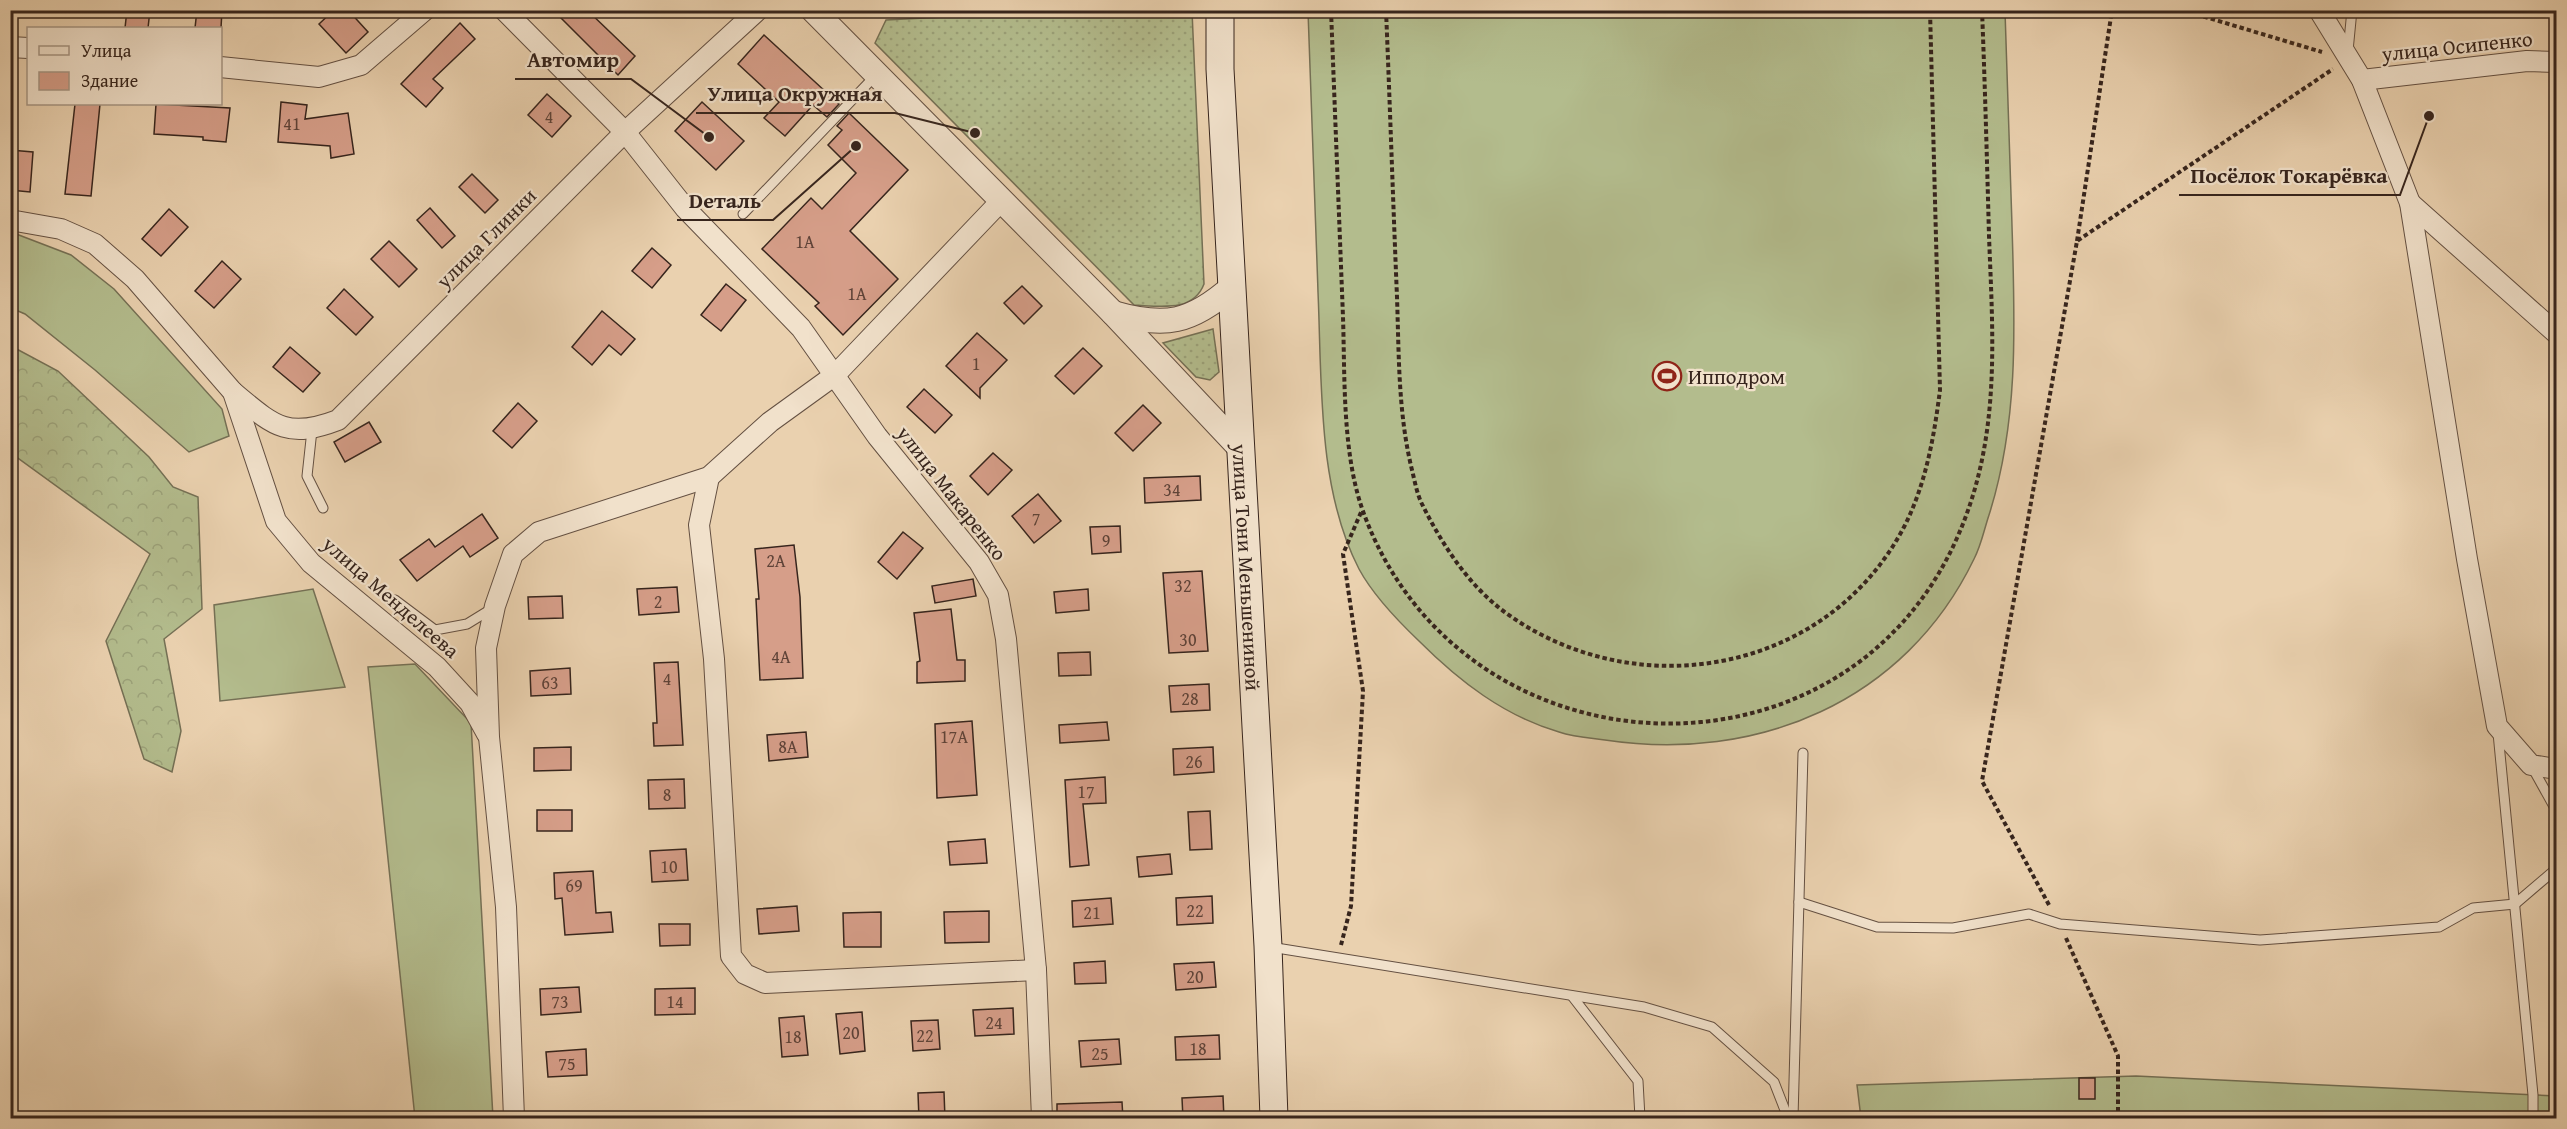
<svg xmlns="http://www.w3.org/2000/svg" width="2567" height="1129" viewBox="0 0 2567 1129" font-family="'Gentium Book Plus',serif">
	<defs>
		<pattern id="grass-dots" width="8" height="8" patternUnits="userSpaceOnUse" patternTransform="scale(1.5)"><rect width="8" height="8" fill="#b3bc8d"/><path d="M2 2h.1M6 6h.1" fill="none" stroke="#9ba179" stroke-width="1.8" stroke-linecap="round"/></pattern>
		<pattern id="forest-crowns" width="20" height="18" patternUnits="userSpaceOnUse" patternTransform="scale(1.5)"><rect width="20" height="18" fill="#b3bc8d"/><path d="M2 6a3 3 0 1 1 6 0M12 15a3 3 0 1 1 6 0" fill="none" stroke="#9ba179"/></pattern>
	</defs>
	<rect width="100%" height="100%" fill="#ead1af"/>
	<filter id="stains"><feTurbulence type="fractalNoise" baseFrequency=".00333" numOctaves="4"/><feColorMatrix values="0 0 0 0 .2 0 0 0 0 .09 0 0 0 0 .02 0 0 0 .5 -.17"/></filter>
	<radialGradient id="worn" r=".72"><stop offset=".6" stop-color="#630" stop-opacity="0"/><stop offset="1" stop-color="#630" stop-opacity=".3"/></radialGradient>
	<!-- grass -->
	<g fill="url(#grass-dots)" stroke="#757055" stroke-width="1.5">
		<path d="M1059 11H1192L1204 284C1193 313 1159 306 1134 305L875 43 886 20Z"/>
		<polygon points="1213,329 1219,372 1210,380 1196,377 1163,343"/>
	</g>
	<!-- forest -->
	<polygon fill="url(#forest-crowns)" stroke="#757055" stroke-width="1.5" points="11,346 58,371 149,457 173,487 198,497 202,609 164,639 181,731 172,772 144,759 106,641 150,554 11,453"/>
	<!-- garden -->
	<g fill="#b3bc8d" stroke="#757055" stroke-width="1.5">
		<path d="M1308 11H2005C2007 82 2010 154 2012 226 2015 324 2019 421 1989 515 1984 530 1981 546 1974 559 1905 702 1757 763 1605 740 1590 738 1574 737 1559 732 1504 716 1459 681 1419 641 1398 621 1373 595 1359 569 1317 488 1322 381 1318 292 1315 198 1311 104 1308 11Z"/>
		<polygon points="11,232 71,255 114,289 222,409 229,436 189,452 95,370 25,314 11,308"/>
		<polygon points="313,589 345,687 220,701 214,605"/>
		<polygon points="415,664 471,723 493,1118 415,1118 368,667"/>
		<polygon points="2136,1076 2556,1096 2556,1118 1861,1118 1857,1085"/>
	</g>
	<!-- building -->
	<g fill="#d69e89" stroke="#37251d" stroke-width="1.5">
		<polygon points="127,10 150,10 148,28 125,28"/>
		<polygon points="197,10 222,10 221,28 195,28"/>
		<polygon points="334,10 348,10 368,32 346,53 319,24"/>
		<polygon points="553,10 587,10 635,56 618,75"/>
		<polygon points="460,23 475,39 433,79 443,88 426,107 401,84"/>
		<polygon points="764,35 839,104 827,117 813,105 785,136 764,118 779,102 738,64"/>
		<polygon points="547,94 571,116 552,137 528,115"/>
		<polygon points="281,102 307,105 305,119 348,113 354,154 331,158 330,146 278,142"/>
		<polygon points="702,102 744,141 716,170 675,131"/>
		<polygon points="75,104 100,104 91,196 65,194"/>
		<polygon points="156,104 230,108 226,142 203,140 203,137 154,134"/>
		<polygon points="849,113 908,170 850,231 898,279 843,335 815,306 819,303 762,249 811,198 822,209 856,173 828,145 842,130 837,126"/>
		<polygon points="10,150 33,152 30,192 10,190"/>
		<polygon points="472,174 498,200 485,213 459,187"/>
		<polygon points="430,208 455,236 442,248 417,220"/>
		<polygon points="169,209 188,227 161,256 142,239"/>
		<polygon points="389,241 417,269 399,287 371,259"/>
		<polygon points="652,248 671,265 652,288 632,271"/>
		<polygon points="222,261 241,279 214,308 195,291"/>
		<polygon points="726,284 746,300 721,331 701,315"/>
		<polygon points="1022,286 1042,306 1024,324 1004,303"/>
		<polygon points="344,289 373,317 356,335 327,308"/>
		<polygon points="602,311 635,339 621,355 609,345 592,365 572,347"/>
		<polygon points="977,333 1007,360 980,388 980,398 946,366"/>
		<polygon points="290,347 320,373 303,392 273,367"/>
		<polygon points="1083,348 1102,366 1074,394 1055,376"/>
		<polygon points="924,389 952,415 935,433 907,407"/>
		<polygon points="518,403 537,421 512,448 493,431"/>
		<polygon points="1143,405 1161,423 1133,451 1115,433"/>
		<polygon points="369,422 381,442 345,462 334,442"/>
		<polygon points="993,453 1012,470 988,495 970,476"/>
		<polygon points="1200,476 1201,500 1145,503 1144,478"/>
		<polygon points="1038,494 1061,521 1034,543 1012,516"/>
		<polygon points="482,514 498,538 470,557 463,546 417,581 400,560 429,539 435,547"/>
		<polygon points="1120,526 1121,552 1092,554 1090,527"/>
		<polygon points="903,532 923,548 897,579 878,562"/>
		<polygon points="794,545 800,597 803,678 760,680 756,599 759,599 755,549"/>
		<polygon points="1202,571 1208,651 1169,653 1163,573"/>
		<polygon points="973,579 976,596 935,603 932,586"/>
		<polygon points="677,587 679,612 639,615 637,589"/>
		<polygon points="1088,589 1089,610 1056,613 1054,592"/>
		<polygon points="562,596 563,618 529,619 528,597"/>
		<polygon points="951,609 957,660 965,660 965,681 917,683 917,662 920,661 914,613"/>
		<polygon points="1090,652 1091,675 1059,676 1058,653"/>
		<polygon points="678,662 683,745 654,746 653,723 657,723 654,663"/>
		<polygon points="570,668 571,694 531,696 530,671"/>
		<polygon points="1209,684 1210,710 1171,712 1169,686"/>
		<polygon points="972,721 977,795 937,798 935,724"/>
		<polygon points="1107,722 1109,740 1060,743 1059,725"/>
		<polygon points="806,732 808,757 769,761 767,735"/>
		<polygon points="571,747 571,770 534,771 534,748"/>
		<polygon points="1213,747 1214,772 1174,775 1173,749"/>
		<polygon points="1105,777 1106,803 1083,804 1089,865 1070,867 1065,780"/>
		<polygon points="684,779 685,808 649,809 648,780"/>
		<rect x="537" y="810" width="35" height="21"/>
		<polygon points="1210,811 1212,849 1190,850 1188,812"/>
		<polygon points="985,839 987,863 950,865 948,842"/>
		<polygon points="686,849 688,880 652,882 650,851"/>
		<polygon points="1170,854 1172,874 1139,877 1137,857"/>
		<polygon points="593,871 596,913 611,912 613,932 565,935 562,898 555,899 554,873"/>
		<polygon points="1212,896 1213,923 1177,925 1176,898"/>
		<polygon points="1111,898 1113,924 1073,927 1072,901"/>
		<polygon points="797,906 799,931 759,934 757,909"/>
		<polygon points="989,911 989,942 945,943 944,912"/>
		<polygon points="881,912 881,947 844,947 843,913"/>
		<polygon points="659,924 690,924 690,945 660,946"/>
		<polygon points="1105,961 1106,983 1075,984 1074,963"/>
		<polygon points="1214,962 1216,987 1176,990 1174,964"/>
		<polygon points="579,987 581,1012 541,1015 540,989"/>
		<polygon points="695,988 695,1014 655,1015 655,989"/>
		<polygon points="1013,1008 1014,1034 975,1036 973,1010"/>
		<polygon points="862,1012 865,1051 840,1054 836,1014"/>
		<polygon points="804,1016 808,1055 782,1057 779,1018"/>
		<polygon points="938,1020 940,1049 913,1051 911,1021"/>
		<polygon points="1219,1035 1220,1059 1176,1060 1175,1037"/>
		<polygon points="1119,1039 1121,1064 1081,1067 1079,1041"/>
		<polygon points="586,1049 587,1075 548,1077 546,1052"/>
		<rect x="2079" y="1078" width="16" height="21"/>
		<polygon points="944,1092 945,1119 919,1119 918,1093"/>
		<polygon points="1223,1096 1224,1119 1183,1119 1182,1098"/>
		<polygon points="1122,1102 1123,1119 1057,1119 1057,1104"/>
	</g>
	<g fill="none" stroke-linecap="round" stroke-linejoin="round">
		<!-- service casing -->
		<g stroke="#645042" stroke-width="11">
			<g id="service">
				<polyline points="2348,51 2352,10"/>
				<polyline points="743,214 876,75"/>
				<polyline points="312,430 307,476 323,508"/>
				<polyline points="395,600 435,630 467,624 493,608"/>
				<polyline points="2498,733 2533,1095 2533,1118"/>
				<polyline points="2531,765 2556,810"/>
				<polyline points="1799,902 1877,927 1953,928 2029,914 2060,924 2260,940 2439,927 2473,908 2515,904 2556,869"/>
				<polyline points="1270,947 1644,1007 1712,1027 1774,1082 1788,1118"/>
				<polyline points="1572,996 1638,1081 1640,1118"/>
				<polyline points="1793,1118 1803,753"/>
			</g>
		</g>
		<!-- minor casing -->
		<g stroke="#645042" stroke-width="22">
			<g id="minor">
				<polyline points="504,10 625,132 685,208 801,328 877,436 979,562 998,595 1006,639 1036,970 1042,1118"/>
				<polyline points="2319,10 2362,80 2410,203 2467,559 2497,726 2531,765 2556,769"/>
				<polyline points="10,47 28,48"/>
				<polyline points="220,67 319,77 361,65 425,10"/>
				<polyline points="2362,80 2527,61 2556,62"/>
				<polyline points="2410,203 2556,333"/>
				<polyline points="10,220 61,229 95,244 135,279 233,392 276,521 311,563 437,667 470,703 487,734"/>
				<path d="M233 392C273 425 286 440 338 420L625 132 758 10"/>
				<polyline points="709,477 699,525 714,659 731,956 745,974 765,983 1036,970"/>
				<polyline points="514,1118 506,907 489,737 486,648 495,606 513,554 539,532 709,477 770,422 835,375 1001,201"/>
			</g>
		</g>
		<!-- tertiary casing -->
		<g stroke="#645042" stroke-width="26">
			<g id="tertiary">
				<polyline points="813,10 1113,313 1241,449"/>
				<path d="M1113 313C1165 328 1191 323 1232 287"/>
			</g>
		</g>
		<!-- secondary casing -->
		<g stroke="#37251d" stroke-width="29">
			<g id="secondary">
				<path id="s1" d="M1220 10V69L1268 946 1274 1118"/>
			</g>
		</g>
		<!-- path -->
		<g stroke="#37251d" stroke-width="4" stroke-dasharray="4.5 3" stroke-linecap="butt">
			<path d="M1331 10C1335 113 1339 215 1343 317 1345 379 1342 455 1364 514 1462 779 1841 799 1957 538 2001 439 1993 341 1989 236 1987 161 1985 86 1982 10"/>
			<path d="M1386 10C1390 106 1393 201 1397 297 1399 355 1398 413 1412 470 1415 482 1417 495 1423 506 1443 546 1469 586 1506 613 1636 707 1827 674 1904 527 1926 484 1934 437 1940 390L1930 10"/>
			<polyline points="2182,10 2322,52"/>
			<polyline points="2077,241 2112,10"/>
			<polyline points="2049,905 1982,781 2077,241 2333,69"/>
			<polyline points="2066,938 2118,1056 2118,1118"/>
			<polyline points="1341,945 1351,906 1363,691 1343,554 1362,510"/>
		</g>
		<!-- service -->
		<use href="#service" stroke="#f1e1cb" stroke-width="9"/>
		<!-- minor -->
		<use href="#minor" stroke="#f1e1cb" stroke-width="20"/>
		<!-- tertiary -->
		<use href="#tertiary" stroke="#f1e1cb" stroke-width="24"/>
		<!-- secondary -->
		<use href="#secondary" stroke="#f1e1cb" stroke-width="27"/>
	</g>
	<!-- icons -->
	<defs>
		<g id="stadium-ring" transform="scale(1.5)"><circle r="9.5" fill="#f1e1cb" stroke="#8f2418" stroke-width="1.5"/><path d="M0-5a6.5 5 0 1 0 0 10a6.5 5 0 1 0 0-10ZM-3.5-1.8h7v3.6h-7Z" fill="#8f2418"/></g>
	</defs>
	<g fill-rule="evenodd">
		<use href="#stadium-ring" x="1667" y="376"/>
	</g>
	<g text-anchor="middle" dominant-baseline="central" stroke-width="4.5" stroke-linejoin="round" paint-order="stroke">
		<!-- number labels -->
		<g font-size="18" fill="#5f4338">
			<text x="549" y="116">4</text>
			<text x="292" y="123">41</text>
			<text x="805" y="241">1А</text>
			<text x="857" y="293">1А</text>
			<text x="976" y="363">1</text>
			<text x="1172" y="489">34</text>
			<text x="1036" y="518">7</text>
			<text x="1106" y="540">9</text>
			<text x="776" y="560">2А</text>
			<text x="1183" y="585">32</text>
			<text x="658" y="601">2</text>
			<text x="1188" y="639">30</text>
			<text x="781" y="656">4А</text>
			<text x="667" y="678">4</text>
			<text x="550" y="682">63</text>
			<text x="1190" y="698">28</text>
			<text x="954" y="736">17А</text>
			<text x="788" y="746">8А</text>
			<text x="1194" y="761">26</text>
			<text x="1086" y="791">17</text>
			<text x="667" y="794">8</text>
			<text x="669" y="866">10</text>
			<text x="574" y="885">69</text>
			<text x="1195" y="910">22</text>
			<text x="1092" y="912">21</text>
			<text x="1195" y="976">20</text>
			<text x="560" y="1001">73</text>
			<text x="675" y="1001">14</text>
			<text x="994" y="1022">24</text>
			<text x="851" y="1032">20</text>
			<text x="925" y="1035">22</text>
			<text x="793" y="1036">18</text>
			<text x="1198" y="1048">18</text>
			<text x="1100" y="1053">25</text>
			<text x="567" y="1063">75</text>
		</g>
		<!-- street labels -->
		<g font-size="21" fill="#37251d" stroke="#f1e1cb">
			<text transform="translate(2457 46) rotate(-6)">улица Осипенко</text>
			<text transform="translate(486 238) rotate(-45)">улица Глинки</text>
			<text transform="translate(952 493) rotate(52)">улица Макаренко</text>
			<text stroke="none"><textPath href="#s1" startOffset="558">улица Тони Меньшениной</textPath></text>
			<text transform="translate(391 597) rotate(41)">улица Менделеева</text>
		</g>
		<!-- poi labels -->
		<g font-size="21" fill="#37251d" stroke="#f1e1cb" text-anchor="start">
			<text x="1688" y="376">Ипподром</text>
		</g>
	</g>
	<!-- callouts -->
	<path fill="none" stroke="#37251d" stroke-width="2" d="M709 137L631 79H515M975 133L895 113H696M2429 116L2400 195H2179M856 146L773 220H677"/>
	<g fill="#37251d" stroke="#f1e1cb" stroke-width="2">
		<circle cx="709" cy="137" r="6"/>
		<circle cx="975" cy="133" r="6"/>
		<circle cx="2429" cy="116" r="6"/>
		<circle cx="856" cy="146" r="6"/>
	</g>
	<g font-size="22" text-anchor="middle" font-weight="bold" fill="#37251d" stroke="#f1e1cb" stroke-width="4.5" stroke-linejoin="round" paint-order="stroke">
		<text x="573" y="67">Автомир</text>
		<text x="795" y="101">Улица Окружная</text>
		<text x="2289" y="183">Посёлок Токарёвка</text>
		<text x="725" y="208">Dеталь</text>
	</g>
	<!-- margin -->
	<rect width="2567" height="1129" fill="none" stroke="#ead1af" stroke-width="36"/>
	<rect x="12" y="12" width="2543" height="1105" fill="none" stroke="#37251d" stroke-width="3"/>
	<rect x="18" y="18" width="2531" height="1093" fill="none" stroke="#37251d" stroke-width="1.5"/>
	<!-- legend -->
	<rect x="27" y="27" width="195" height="78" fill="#f1e1cb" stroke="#a79685" stroke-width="1.5"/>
	<rect x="39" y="46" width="30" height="9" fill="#f1e1cb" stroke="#a79685" stroke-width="1.5"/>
	<text x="81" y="57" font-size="18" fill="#37251d">Улица</text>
	<rect x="39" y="72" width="30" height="18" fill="#d69e89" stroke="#a79685" stroke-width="1.5"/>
	<text x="81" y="87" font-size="18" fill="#37251d">Здание</text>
	<rect width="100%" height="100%" filter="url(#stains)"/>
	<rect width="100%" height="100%" fill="url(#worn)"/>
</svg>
